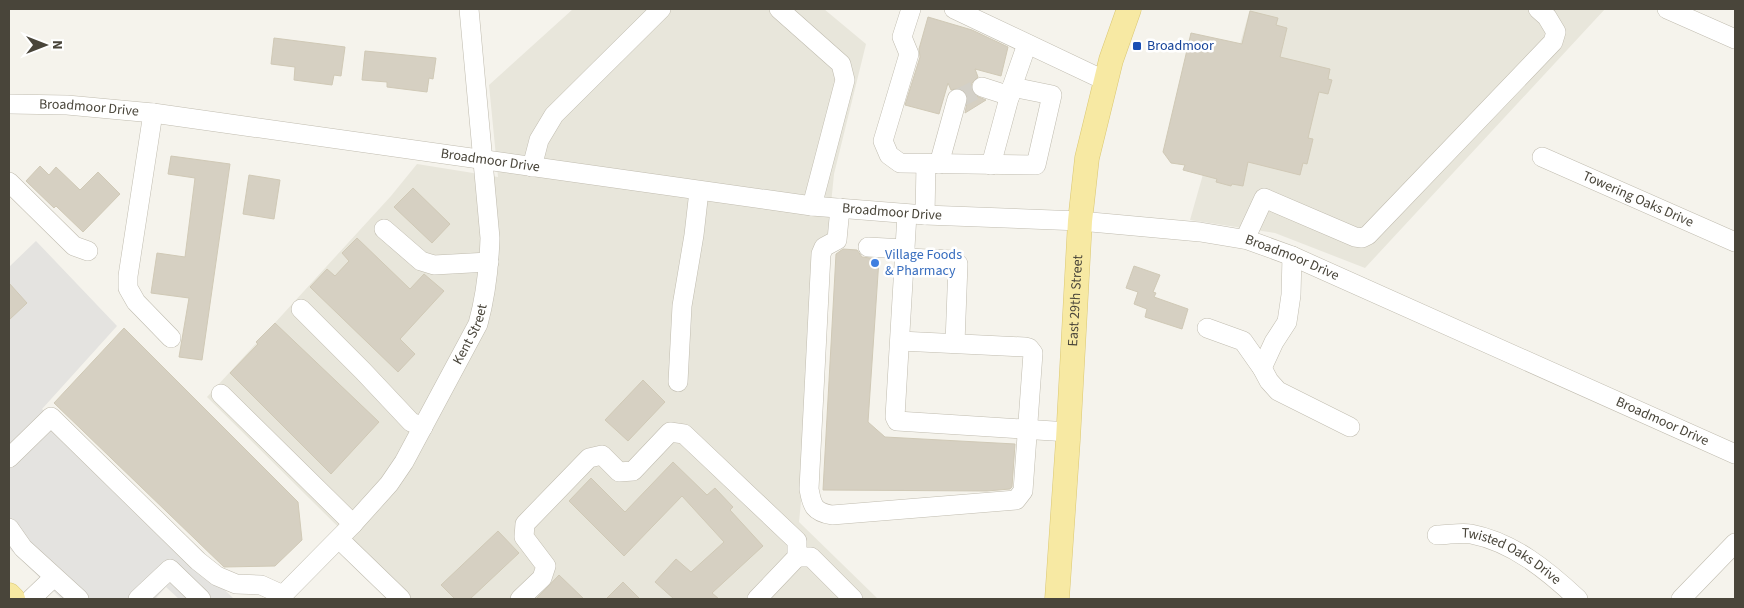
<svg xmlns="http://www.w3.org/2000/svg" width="1744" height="608" viewBox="0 0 1744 608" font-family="'Source Sans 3',sans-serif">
	<rect width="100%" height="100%" fill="#f5f3ec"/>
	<!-- residential -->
	<g fill="#e8e6db">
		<polygon points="573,9 824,9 866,44 834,174 799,522 878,599 411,599 207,397 391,196 417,164 498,177 489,85"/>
		<polygon points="1250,9 1605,9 1365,268 1275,233 1190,220"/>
	</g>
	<!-- parking -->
	<polygon fill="#e4e3e0" points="36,241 117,326 42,409 234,599 179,599 166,587 155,599 62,599 9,548 9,267"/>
	<!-- building -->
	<g fill="#d6d0c2" stroke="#d0c9b6">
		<polygon points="1250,11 1278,18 1276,25 1287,28 1280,57 1330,69 1328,79 1332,80 1328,94 1319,92 1308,138 1313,139 1307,164 1303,163 1300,175 1248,162 1243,186 1232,184 1231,186 1216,182 1217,179 1183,170 1185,165 1171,163 1163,152 1191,33 1242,44"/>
		<polygon points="928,17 972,30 1008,47 1001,76 975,69 978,77 972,83 971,90 974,95 986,100 965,113 968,97 965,92 960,88 951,90 948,83 939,114 905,105 920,57 919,49"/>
		<polygon points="274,38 345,47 341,76 334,75 332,85 294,80 295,67 271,64"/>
		<polygon points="365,51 436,58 433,79 429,78 427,92 387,87 387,82 362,80"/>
		<polygon points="171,156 230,164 202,360 179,357 189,298 151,293 157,253 185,257 195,178 168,174"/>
		<polygon points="40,166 49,175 56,167 80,190 98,172 120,194 83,232 56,206 54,208 26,181"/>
		<polygon points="249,175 280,180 274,219 243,214"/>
		<polygon points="413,188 450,224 432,243 394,207"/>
		<polygon points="357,238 410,289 424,274 444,291 400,339 415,354 398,372 310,287 327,269 335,276 349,261 342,253"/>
		<polygon points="843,249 857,250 862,257 879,259 868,422 885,437 1015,444 1012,487 1010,489 987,491 823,490 836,254"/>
		<polygon points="1134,266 1160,275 1153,292 1156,293 1154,297 1188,309 1182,329 1145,317 1147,309 1134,304 1138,292 1126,288"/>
		<polygon points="9,283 27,303 9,320"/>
		<polygon points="275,323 379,422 331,474 230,373 258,344 256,342"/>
		<polygon points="124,328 298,502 302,540 275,566 224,567 54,403"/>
		<polygon points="643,380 665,402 628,441 605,420"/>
		<polygon points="673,462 707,495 715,488 733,507 730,510 763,546 712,593 719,599 674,599 655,582 676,559 691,572 724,542 682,496 624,556 569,501 591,478 625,512"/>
		<polygon points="498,531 519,553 470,599 455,599 441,585"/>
		<polygon points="559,575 584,599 536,599"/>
		<polygon points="623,582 640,599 606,599"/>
	</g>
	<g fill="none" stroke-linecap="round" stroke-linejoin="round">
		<!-- minor-tunnel -->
		<polyline stroke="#d3d0c8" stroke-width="19" stroke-dasharray="19 9" stroke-linecap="butt" points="957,99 982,87"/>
		<!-- minor casing -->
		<g stroke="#c0bcaf" stroke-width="20">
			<g id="minor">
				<polyline points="779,9 841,64 845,80 812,206"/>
				<polyline points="911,9 902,37 909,54 883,141 889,155 900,163 1036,165 1052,95 1012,87"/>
				<polyline points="954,9 1106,81"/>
				<polyline points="1667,9 1735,39"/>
				<polyline points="982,87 1010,96"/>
				<path id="s1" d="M9 104 67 105 153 113 812 206 925 215 1080 221 1200 232 1248 240 1292 256 1735 454"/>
				<polyline points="153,113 128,276 128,288 136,302 171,338"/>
				<path id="s2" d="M1542 157 1735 242"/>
				<polyline points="939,164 957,99"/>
				<polyline points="991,165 1012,87 1027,44"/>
				<polyline points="532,167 539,140 554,115 661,9"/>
				<polyline points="9,182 74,246 88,251"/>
				<path d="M840 208 837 240 824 247 821 254 809 489C812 506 814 512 832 515L1016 500 1023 491 1033 353 1029 348 1025 347 900 341"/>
				<polyline points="907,214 895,417 897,421 1069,432"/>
				<polyline points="925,215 926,164"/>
				<polyline points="384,229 421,261 434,265 489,262"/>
				<polyline points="1245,239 1264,198 1355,237 1362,238 1368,235 1553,42 1556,32 1547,17 1538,9"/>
				<polyline points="868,247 905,249"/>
				<polyline points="905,258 953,260 958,264 955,343"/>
				<polyline points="301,309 363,371 411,422 423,427"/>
				<polyline points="1207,328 1243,341 1262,368 1269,381 1278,391 1350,427"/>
				<polyline points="1262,368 1274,342 1287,322 1291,295 1292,256"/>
				<polyline points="678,382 682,306 694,235 699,191"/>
				<polyline points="221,394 353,524"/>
				<polyline points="9,458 51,417 198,561 217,576 236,584 261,585 283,595"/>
				<polyline points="9,528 23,548 79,599"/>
				<path id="s3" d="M1437 535C1448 535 1461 532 1471 534 1513 542 1548 571 1578 599"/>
				<polyline points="339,539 401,599"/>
				<polyline points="797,557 811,557 853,599"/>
				<polyline points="31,599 54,577"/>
				<polyline points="138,599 170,569 201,599"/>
				<path id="s4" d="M279 599 353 524 389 484 404 462 478 324C486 295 489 267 490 238L469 9"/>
				<polyline points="520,599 542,578 546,566 524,537 525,524 589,458 602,455 619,472 633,471 670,432 684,434 797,541 797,557 757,599"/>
				<polyline points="1681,599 1735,543"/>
			</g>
		</g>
		<!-- major casing -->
		<g stroke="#dbc873" stroke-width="25">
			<g id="major">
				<polyline points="9,595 13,599"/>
				<path id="s5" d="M1057 599 1068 440 1080 221 1087 158 1111 60 1129 9"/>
			</g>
		</g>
		<!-- minor -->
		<use href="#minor" stroke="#fff" stroke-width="19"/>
		<!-- major -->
		<use href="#major" stroke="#f7e9a3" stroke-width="24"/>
	</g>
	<!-- markers -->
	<rect fill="#1a4fb4" stroke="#fff" stroke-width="2" x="1132" y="41" width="10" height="10" rx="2.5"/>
	<circle fill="#3f7fe0" stroke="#fff" stroke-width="2" cx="875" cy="263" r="5"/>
	<g text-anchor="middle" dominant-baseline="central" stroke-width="5" stroke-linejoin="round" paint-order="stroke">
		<!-- transit labels -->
		<g font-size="14" fill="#164399" stroke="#fff" text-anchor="start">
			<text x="1147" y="46">Broadmoor</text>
		</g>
		<!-- street labels -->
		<g font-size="14" fill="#49453a" stroke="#fff">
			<text stroke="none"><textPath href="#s1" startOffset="80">Broadmoor Drive</textPath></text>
			<text stroke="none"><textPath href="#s1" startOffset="485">Broadmoor Drive</textPath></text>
			<text stroke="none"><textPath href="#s2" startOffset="105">Towering Oaks Drive</textPath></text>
			<text stroke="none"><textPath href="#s1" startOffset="890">Broadmoor Drive</textPath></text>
			<text stroke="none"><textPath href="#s1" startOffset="1295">Broadmoor Drive</textPath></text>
			<text stroke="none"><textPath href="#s5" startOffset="299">East 29th Street</textPath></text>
			<text stroke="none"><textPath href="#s4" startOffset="330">Kent Street</textPath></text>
			<text stroke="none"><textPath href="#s1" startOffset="1700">Broadmoor Drive</textPath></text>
			<text stroke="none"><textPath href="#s3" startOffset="80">Twisted Oaks Drive</textPath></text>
		</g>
		<!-- shop labels -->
		<g font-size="14" fill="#366cbe" stroke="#fff" text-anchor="start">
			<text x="885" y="255">Village Foods<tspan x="885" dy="16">&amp; Pharmacy</tspan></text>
		</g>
	</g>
	<!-- border -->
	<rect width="1744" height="608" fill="none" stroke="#49453a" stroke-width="20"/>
	<!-- north arrow -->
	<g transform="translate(45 45) rotate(90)" stroke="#ffffff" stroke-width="4" paint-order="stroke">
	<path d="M0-4L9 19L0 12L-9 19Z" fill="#49453a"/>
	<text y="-8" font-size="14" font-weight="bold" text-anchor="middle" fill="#49453a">N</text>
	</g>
</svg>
